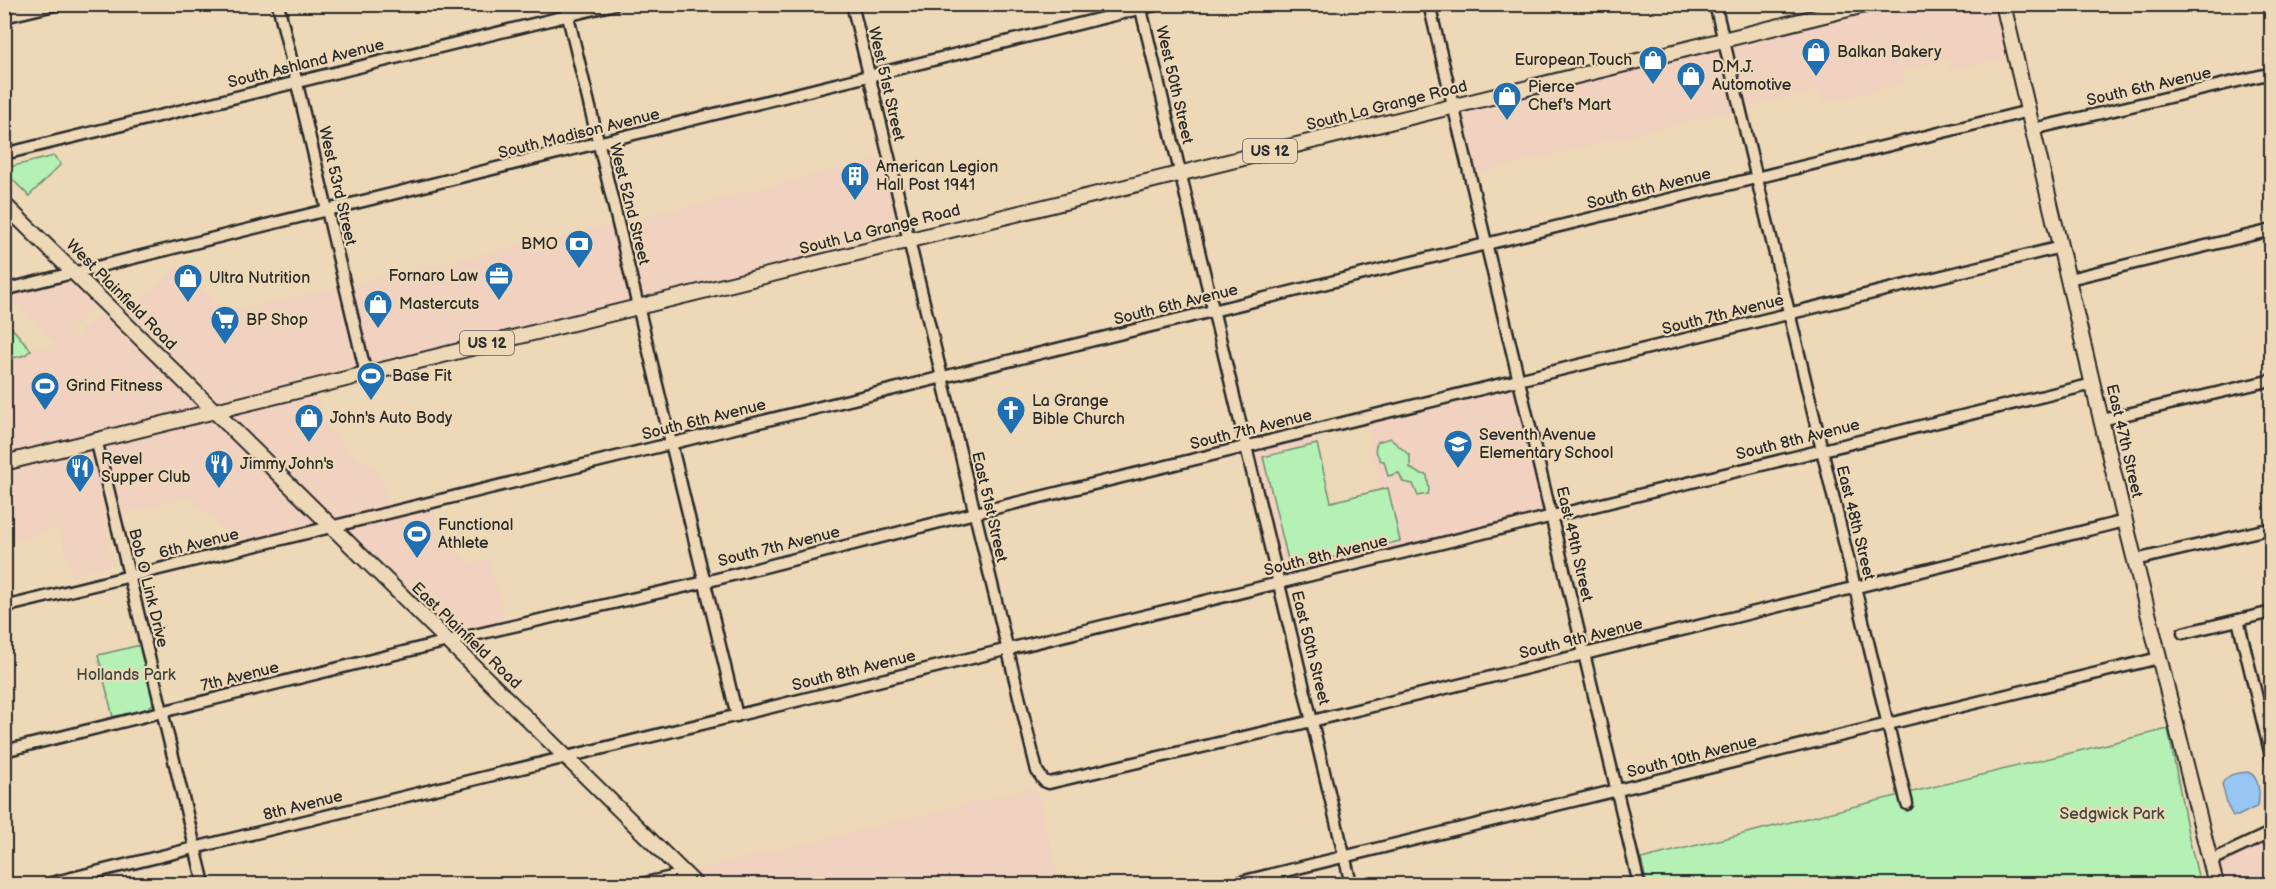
<svg xmlns="http://www.w3.org/2000/svg" width="2276" height="889" viewBox="0 0 2276 889" font-family="'Balsamiq Sans',sans-serif">
	<rect width="100%" height="100%" fill="#edd8b7"/>
	<filter id="ink" filterUnits="userSpaceOnUse"><feTurbulence type="fractalNoise" baseFrequency=".0167" numOctaves="2"/><feDisplacementMap in="SourceGraphic" scale="12" xChannelSelector="R" yChannelSelector="G"/><feConvolveMatrix kernelMatrix="1 2 1 2 8 2 1 2 1" color-interpolation-filters="sRGB"/></filter>
	<g filter="url(#ink)">
		<!-- built -->
		<g fill="#f1d1c0">
			<polygon points="1892,5 2001,5 2013,56 1951,70 1948,59 1902,70 1905,83 1823,102 1820,89 1472,174 1457,110"/>
			<polygon points="885,158 903,237 217,400 128,312 178,266 226,313 618,224"/>
			<polygon points="63,282 76,286 91,302 91,310 70,331 77,336 99,316 108,318 209,409 5,462 5,360 25,355 31,350 56,344 12,302 11,297 14,295"/>
			<polygon points="1518,384 1550,515 1280,581 1248,448 1315,432 1332,502 1381,489 1365,420"/>
			<polygon points="315,388 323,423 350,453 380,473 388,507 429,496 439,534 469,564 489,559 506,624 450,637 219,412"/>
			<polygon points="212,419 328,536 251,555 190,497 102,516 113,564 72,575 60,527 5,541 4,470"/>
			<polygon points="1035,788 1060,884 616,884 655,875 694,871"/>
			<polygon points="2271,837 2271,884 2219,884 2214,863"/>
		</g>
		<!-- green -->
		<g fill="#b5f0b4" stroke="#708e70" stroke-width="1.5">
			<polygon points="54,156 61,164 29,196 5,172 5,168"/>
			<polygon points="4,319 31,350 25,355 5,360"/>
			<polygon points="1390,438 1410,456 1410,468 1418,473 1427,475 1429,490 1428,494 1418,496 1413,484 1403,482 1399,473 1388,476 1384,461 1381,461 1375,450 1377,442"/>
			<polygon points="1317,444 1331,502 1388,488 1400,541 1290,568 1263,457"/>
			<polygon points="141,645 154,695 154,703 145,710 113,717 98,655"/>
			<polygon points="2168,729 2189,838 2200,884 1647,884 1641,859"/>
		</g>
		<!-- water -->
		<path fill="#98c6f3" stroke="#6c88a3" stroke-width="1.5" d="M2248 772C2260 777 2260 794 2258 806L2238 816H2233L2228 807 2222 784C2228 773 2237 773 2248 772Z"/>
		<g fill="none" stroke-linecap="round" stroke-linejoin="round">
			<!-- minor casing -->
			<g stroke="#2b2b2b" stroke-width="15">
				<g id="minor">
					<polyline points="278,4 366,374"/>
					<polyline points="565,4 737,716"/>
					<polyline points="852,4 1037,771 1044,781 1049,783 1312,721 2125,521"/>
					<polyline points="1429,4 1639,884"/>
					<polyline points="1715,4 1907,804"/>
					<polyline points="1140,5 1351,884"/>
					<polyline points="4,17 59,4"/>
					<polyline points="2033,129 2272,73"/>
					<polyline points="4,154 615,4"/>
					<polyline points="2069,279 2272,230"/>
					<polyline points="4,290 1159,4"/>
					<polyline points="2102,420 2272,380"/>
					<polyline points="96,439 204,884"/>
					<polyline points="2135,560 2272,528"/>
					<polyline points="4,607 2029,111"/>
					<polyline points="2238,620 2272,760"/>
					<polyline points="2183,633 2272,612"/>
					<polyline points="4,751 448,641 705,582 975,513 2061,247"/>
					<polyline points="2210,861 2272,832"/>
					<polyline points="47,884 2093,384"/>
					<polyline points="641,884 685,874"/>
					<polyline points="1232,884 2159,658"/>
				</g>
			</g>
			<!-- major casing -->
			<g stroke="#2b2b2b" stroke-width="18">
				<g id="major">
					<polyline points="2003,4 2125,521 2216,884"/>
					<polyline points="4,204 695,884"/>
					<polyline points="4,463 1869,4"/>
				</g>
			</g>
			<!-- minor -->
			<use href="#minor" stroke="#edd8b7" stroke-width="10"/>
			<!-- major -->
			<use href="#major" stroke="#edd8b7" stroke-width="14"/>
		</g>
	</g>
	<!-- icons -->
	<defs>
		<g id="shop-pin" transform="scale(1.5)"><path d="M0 17L-7.5 6A9.5 9.5 0 1 1 7.5 6Z" fill="#1f6fb2" stroke="#edd8b7"/><path d="M-5-2.5h2.3a2.7 3.5 0 0 1 5.4 0H5L5.5 6h-11ZM-1.5-2.5h3a1.5 2.3 0 0 0-3 0Z" fill="#fff"/></g>
		<g id="building-pin" transform="scale(1.5)"><path d="M0 17L-7.5 6A9.5 9.5 0 1 1 7.5 6Z" fill="#1f6fb2" stroke="#edd8b7"/><path d="M-4-6H4V6H1V3H-1V6H-4ZM-2.5-4.3h1.7v1.8h-1.7ZM.8-4.3h1.7v1.8H.8ZM-2.5-1h1.7V.8h-1.7ZM.8-1h1.7V.8H.8Z" fill="#fff"/></g>
		<g id="bank-pin" transform="scale(1.5)"><path d="M0 17L-7.5 6A9.5 9.5 0 1 1 7.5 6Z" fill="#1f6fb2" stroke="#edd8b7"/><path d="M-6-4H6V4H-6ZM0-2.3a2.3 2.3 0 1 0 0 4.6a2.3 2.3 0 1 0 0-4.6Z" fill="#fff"/></g>
		<g id="office-pin" transform="scale(1.5)"><path d="M0 17L-7.5 6A9.5 9.5 0 1 1 7.5 6Z" fill="#1f6fb2" stroke="#edd8b7"/><path d="M-6-3h4V-5.5h4V-3h4V5H-6ZM-1-4.5V-3h2v-1.5ZM-6 0V1H6V0Z" fill="#fff"/></g>
		<g id="supermarket-pin" transform="scale(1.5)"><path d="M0 17L-7.5 6A9.5 9.5 0 1 1 7.5 6Z" fill="#1f6fb2" stroke="#edd8b7"/><path d="M-6-5.5h2.5l.6 2H6L4.5 2H-2.5L-4.4-4H-6ZM-1.5 3.2a1.3 1.3 0 1 0 .1 0ZM3 3.2a1.3 1.3 0 1 0 .1 0Z" fill="#fff"/></g>
		<g id="stadium-pin" transform="scale(1.5)"><path d="M0 17L-7.5 6A9.5 9.5 0 1 1 7.5 6Z" fill="#1f6fb2" stroke="#edd8b7"/><path d="M0-5a6.5 5 0 1 0 0 10a6.5 5 0 1 0 0-10ZM-3.5-1.8h7v3.6h-7Z" fill="#fff"/></g>
		<g id="church-pin" transform="scale(1.5)"><path d="M0 17L-7.5 6A9.5 9.5 0 1 1 7.5 6Z" fill="#1f6fb2" stroke="#edd8b7"/><path d="M-1.2-6h2.4v3.5h3.3v2.4h-3.3V6h-2.4V-.1h-3.3v-2.4h3.3Z" fill="#fff"/></g>
		<g id="school-pin" transform="scale(1.5)"><path d="M0 17L-7.5 6A9.5 9.5 0 1 1 7.5 6Z" fill="#1f6fb2" stroke="#edd8b7"/><path d="M0-5L7-2L0 1L-7-2ZM-4 1L0 2.5L4 1V4Q0 6-4 4Z" fill="#fff"/></g>
		<g id="restaurant-pin" transform="scale(1.5)"><path d="M0 17L-7.5 6A9.5 9.5 0 1 1 7.5 6Z" fill="#1f6fb2" stroke="#edd8b7"/><path d="M-5-6h1v4h1v-4h1v4h1v-4h1v5L-1.5 .5V6h-2V.5L-5-1ZM5-6V6H3V1.5H1.5Q1.5-4 5-6Z" fill="#fff"/></g>
	</defs>
	<g fill-rule="evenodd">
		<use href="#shop-pin" x="1816" y="52"/>
		<use href="#shop-pin" x="1653" y="60"/>
		<use href="#shop-pin" x="1691" y="76"/>
		<use href="#shop-pin" x="1507" y="96"/>
		<use href="#building-pin" x="855" y="176"/>
		<use href="#bank-pin" x="579" y="244"/>
		<use href="#office-pin" x="499" y="276"/>
		<use href="#shop-pin" x="188" y="278"/>
		<use href="#shop-pin" x="378" y="304"/>
		<use href="#supermarket-pin" x="225" y="320"/>
		<use href="#stadium-pin" x="371" y="376"/>
		<use href="#stadium-pin" x="45" y="386"/>
		<use href="#church-pin" x="1011" y="410"/>
		<use href="#shop-pin" x="309" y="418"/>
		<use href="#school-pin" x="1458" y="444"/>
		<use href="#restaurant-pin" x="219" y="464"/>
		<use href="#restaurant-pin" x="80" y="468"/>
		<use href="#stadium-pin" x="417" y="534"/>
	</g>
	<g text-anchor="middle" dominant-baseline="central" stroke-width="4.5" stroke-linejoin="round" paint-order="stroke">
		<!-- shield labels -->
		<g fill="#edd8b7" stroke="#655f55" stroke-width="1.5">
			<rect x="1243" y="139" width="54" height="24" rx="4.5"/>
			<rect x="460" y="331" width="54" height="24" rx="4.5"/>
		</g>
		<g font-size="15" font-weight="bold" fill="#2b2b2b">
			<text x="1270" y="151">US 12</text>
			<text x="487" y="343">US 12</text>
		</g>
		<!-- poi labels -->
		<g font-size="16" fill="#2b2b2b" stroke="#edd8b7" text-anchor="start">
			<text x="1837" y="52">Balkan Bakery</text>
			<text x="1632" y="60" text-anchor="end">European Touch</text>
			<text x="1712" y="67">D.M.J.<tspan x="1712" dy="18">Automotive</tspan></text>
			<text x="1528" y="87">Pierce<tspan x="1528" dy="18">Chef's Mart</tspan></text>
			<text x="876" y="167">American Legion<tspan x="876" dy="18">Hall Post 1941</tspan></text>
			<text x="558" y="244" text-anchor="end">BMO</text>
			<text x="478" y="276" text-anchor="end">Fornaro Law</text>
			<text x="209" y="278">Ultra Nutrition</text>
			<text x="399" y="304">Mastercuts</text>
			<text x="246" y="320">BP Shop</text>
			<text x="392" y="376">Base Fit</text>
			<text x="66" y="386">Grind Fitness</text>
			<text x="1032" y="401">La Grange<tspan x="1032" dy="18">Bible Church</tspan></text>
			<text x="330" y="418">John's Auto Body</text>
			<text x="1479" y="435">Seventh Avenue<tspan x="1479" dy="18">Elementary School</tspan></text>
			<text x="101" y="459">Revel<tspan x="101" dy="18">Supper Club</tspan></text>
			<text x="240" y="464">Jimmy John's</text>
			<text x="438" y="525">Functional<tspan x="438" dy="18">Athlete</tspan></text>
		</g>
		<!-- street labels -->
		<g font-size="16" fill="#2b2b2b" stroke="#edd8b7">
			<text transform="translate(306 64) rotate(-14)">South Ashland Avenue</text>
			<text transform="translate(886 84) rotate(77)">West 51st Street</text>
			<text transform="translate(1174 85) rotate(77)">West 50th Street</text>
			<text transform="translate(2149 87) rotate(-13)">South 6th Avenue</text>
			<text transform="translate(1387 106) rotate(-14)">South La Grange Road</text>
			<text transform="translate(579 134) rotate(-14)">South Madison Avenue</text>
			<text transform="translate(337 186) rotate(77)">West 53rd Street</text>
			<text transform="translate(1649 189) rotate(-14)">South 6th Avenue</text>
			<text transform="translate(629 204) rotate(76)">West 52nd Street</text>
			<text transform="translate(880 230) rotate(-14)">South La Grange Road</text>
			<text transform="translate(121 295) rotate(45)">West Plainfield Road</text>
			<text transform="translate(1176 305) rotate(-14)">South 6th Avenue</text>
			<text transform="translate(1723 315) rotate(-14)">South 7th Avenue</text>
			<text transform="translate(704 420) rotate(-14)">South 6th Avenue</text>
			<text transform="translate(1251 430) rotate(-14)">South 7th Avenue</text>
			<text transform="translate(1798 440) rotate(-14)">South 8th Avenue</text>
			<text transform="translate(2124 441) rotate(77)">East 47th Street</text>
			<text transform="translate(989 507) rotate(77)">East 51st Street</text>
			<text transform="translate(1855 523) rotate(76)">East 48th Street</text>
			<text transform="translate(199 544) rotate(-14)">6th Avenue</text>
			<text transform="translate(1574 544) rotate(77)">East 49th Street</text>
			<text transform="translate(779 547) rotate(-14)">South 7th Avenue</text>
			<text transform="translate(1326 556) rotate(-14)">South 8th Avenue</text>
			<text transform="translate(148 588) rotate(76)">Bob O Link Drive</text>
			<text transform="translate(466 636) rotate(44)">East Plainfield Road</text>
			<text transform="translate(1581 639) rotate(-14)">South 9th Avenue</text>
			<text transform="translate(1310 648) rotate(76)">East 50th Street</text>
			<text transform="translate(854 671) rotate(-14)">South 8th Avenue</text>
			<text transform="translate(240 677) rotate(-14)">7th Avenue</text>
			<text transform="translate(1692 757) rotate(-14)">South 10th Avenue</text>
			<text transform="translate(303 806) rotate(-14)">8th Avenue</text>
		</g>
		<!-- park labels -->
		<g font-size="16" fill="#404940" stroke="#edd8b7">
			<text x="126" y="675">Hollands Park</text>
			<text x="2112" y="814">Sedgwick Park</text>
		</g>
	</g>
	<!-- margin -->
	<rect width="2276" height="889" fill="none" stroke="#edd8b7" stroke-width="24"/>
	<rect x="12" y="12" width="2252" height="865" fill="none" stroke="#2b2b2b" stroke-width="2" filter="url(#ink)"/>
</svg>
